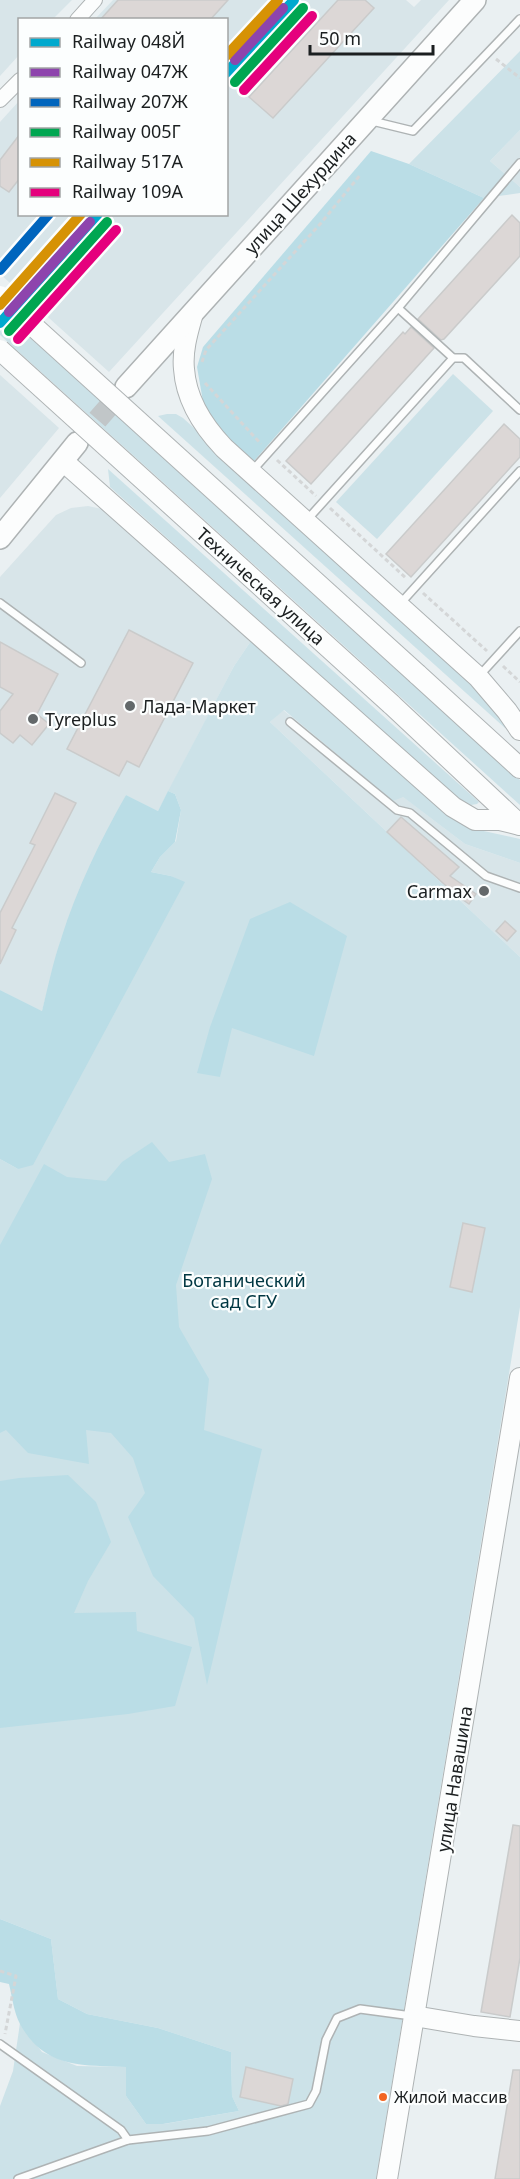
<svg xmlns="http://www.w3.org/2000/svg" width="520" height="2179" viewBox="0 0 520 2179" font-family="'Noto Sans',sans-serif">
	<rect width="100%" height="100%" fill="#eaf0f2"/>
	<!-- built -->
	<g fill="#d8e5e9">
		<polygon points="0,0 72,0 53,19 20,20 19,55 0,76"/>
		<polygon points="113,0 406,0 414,7 421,0 449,0 109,372 0,274 0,122 19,101 20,214 226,214 226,20 95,19"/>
		<polygon points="520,130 520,187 490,161"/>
		<polygon points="0,375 59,428 0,498"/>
		<polygon points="88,506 102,509 253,638 234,666 158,811 126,795 61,939 42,1011 0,990 0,577 56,515 71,508"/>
		<polygon points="283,710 393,801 402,796 465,844 520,863 520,957 270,722"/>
	</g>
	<!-- green -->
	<g fill="#cce2e8">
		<polygon points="520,51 520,130 490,161 520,187 520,193 484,198 409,164"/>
		<polygon points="0,310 520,780 520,805 0,335"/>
		<polygon points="453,374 493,411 377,539 336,502"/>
		<polygon points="167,414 176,414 183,418 473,681 505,720 505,728 158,416"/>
		<polygon points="108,469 479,802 477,804 471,805 456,797 110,487"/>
		<polygon points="253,638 470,828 520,839 520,863 465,844 403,797 393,801 284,710 270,722 520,957 520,1307 376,2179 0,2179 0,2106 13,2071 20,2023 42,2052 77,2066 126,2067 126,2096 146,2124 164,2124 239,2111 232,2096 231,2052 158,2028 87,2014 58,1999 51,1939 0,1919 0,1159 18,1169 184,883 171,876 151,872 160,857 176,841 181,810 175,794 168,791 234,666"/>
	</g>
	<!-- forest -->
	<g fill="#badde6">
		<polygon points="371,151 409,164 484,198 254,461 234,447 205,413 197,367 203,347"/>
		<path d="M168 791 175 794 181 810 175 842 160 857 151 872 171 876 185 882 33 1165 18 1169 0 1159V990L42 1011C48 987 53 962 61 939 77 888 100 841 126 795L158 811Z"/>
		<polygon points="290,902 347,936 314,1056 232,1028 220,1077 197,1073 210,1027 250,919"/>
		<polygon points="152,1142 169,1162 205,1154 212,1179 176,1285 179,1327 209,1379 204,1430 262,1449 207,1685 194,1618 153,1576 128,1517 145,1493 133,1458 111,1433 86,1430 89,1464 28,1453 6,1430 0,1433 0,1245 44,1164 67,1177 106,1181 122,1162"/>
		<polygon points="68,1475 96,1502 111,1542 88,1581 74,1613 136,1612 137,1631 192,1647 175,1706 128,1714 0,1728 0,1481 19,1478"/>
		<path d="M0 1919 51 1939 58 1999 87 2014 158 2028 231 2052 232 2096 239 2111 163 2124H146L126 2096V2067C82 2065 45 2069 20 2024 14 2013 12 1996 9 1984L0 1982Z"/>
	</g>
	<!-- building -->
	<g fill="#dcd7d6" stroke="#cacbcb" stroke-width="1.5">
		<polygon points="118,0 228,0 210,20 100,20"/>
		<polygon points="338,0 365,0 374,8 273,118 249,97"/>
		<polygon points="20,134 20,178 9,192 0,186 0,160"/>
		<polygon points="512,215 520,223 520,256 444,339 441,340 418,319"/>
		<polygon points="411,327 434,348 311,484 286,461 403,332 405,334"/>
		<polygon points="504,424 520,439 520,457 411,577 386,554"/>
		<polygon points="129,630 193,663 139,767 127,761 119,776 67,749"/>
		<polygon points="0,642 58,674 37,714 49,724 32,745 20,735 13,743 0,733 0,711 13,694 0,687"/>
		<polygon points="55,793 76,803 12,928 16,930 0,964 0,913 35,845 30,843"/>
		<polygon points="401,817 459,867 450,876 476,894 469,904 456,895 387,832"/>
		<polygon points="505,921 516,931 507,941 496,931"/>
		<polygon points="463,1223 485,1228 472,1292 450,1287"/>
		<polygon points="513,1825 520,1826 520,1958 510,2017 481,2012"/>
		<polygon points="246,2067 293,2079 288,2104 281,2106 240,2097"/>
		<polygon points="513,2070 520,2070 520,2179 495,2179"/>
	</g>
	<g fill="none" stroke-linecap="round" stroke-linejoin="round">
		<!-- primary-tunnel -->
		<polyline stroke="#c1c6c8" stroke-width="21" stroke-dasharray="21 10" stroke-linecap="butt" points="77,443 126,387"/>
		<!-- lane casing -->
		<g stroke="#aeb3b4" stroke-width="10">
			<g id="lane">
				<polyline points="372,121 413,131 520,19"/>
				<polyline points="398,308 453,358"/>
				<polyline points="252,471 398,308 520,163"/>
				<polyline points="306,521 453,358 464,358 520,410"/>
				<polyline points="0,603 81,663"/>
				<polyline points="400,604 520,471"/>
				<polyline points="479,676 520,631"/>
				<polyline points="290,722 397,810 410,813 486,876 520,888"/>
				<polyline points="0,2044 121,2130 128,2140"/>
				<polyline points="18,2179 128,2140 208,2131 309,2104 316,2091 326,2040 337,2018 360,2009 412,2016"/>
			</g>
		</g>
		<!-- street casing -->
		<g stroke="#aeb3b4" stroke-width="16">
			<g id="street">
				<polyline points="77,20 95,0"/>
				<polyline points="0,100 20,80"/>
			</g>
		</g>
		<!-- secondary casing -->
		<g stroke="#aeb3b4" stroke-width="22">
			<g id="secondary">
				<path d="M193 313C188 331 182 350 184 369 186 399 204 427 224 448L478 677 507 711 520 730"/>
				<polyline points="63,461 453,807 475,820 500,820 520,825"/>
				<polyline points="417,674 520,768"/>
				<polyline points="391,704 520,825"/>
				<polyline points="414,2016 474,2026 520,2031"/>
				<polyline points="387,2179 520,1378"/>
			</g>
		</g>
		<!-- primary casing -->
		<g stroke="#aeb3b4" stroke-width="24">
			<g id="primary">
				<polyline points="126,387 475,0"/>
				<polyline points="0,538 77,443"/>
			</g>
		</g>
		<!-- path -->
		<g stroke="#d4d6d7" stroke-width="3" stroke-dasharray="4.5 3" stroke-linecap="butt">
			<polyline points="496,59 520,78"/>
			<polyline points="202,362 206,350 321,223 361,174"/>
			<polyline points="205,383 261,444"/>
			<polyline points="277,460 316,496"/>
			<polyline points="330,508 407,579"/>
			<polyline points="423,593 487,651"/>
			<polyline points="503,666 520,682"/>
			<polyline points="0,1971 16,1976 5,2034"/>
		</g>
		<!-- lane -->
		<use href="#lane" stroke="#fcfdfd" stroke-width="7"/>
		<!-- street -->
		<use href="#street" stroke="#fcfdfd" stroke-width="14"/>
		<!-- secondary -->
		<use href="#secondary" stroke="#fcfdfd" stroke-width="20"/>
		<!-- primary -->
		<use href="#primary" stroke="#fcfdfd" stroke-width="21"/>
		<!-- secondary-bridge casing -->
		<g stroke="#aeb3b4" stroke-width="22" stroke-linecap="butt">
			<g id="secondary-bridge">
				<polyline points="0,296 417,674"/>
				<polyline points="0,350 391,704"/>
			</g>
		</g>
		<!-- secondary-bridge -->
		<use href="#secondary-bridge" stroke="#fcfdfd" stroke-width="20"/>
		<!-- rail-1 casing -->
		<g stroke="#fcfefe" stroke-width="15">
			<g id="rail-1">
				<polyline points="226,73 294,0"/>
				<polyline points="0,323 98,214"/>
			</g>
		</g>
		<!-- rail-2 casing -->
		<g stroke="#fcfefe" stroke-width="15">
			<g id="rail-2">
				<polyline points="235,60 283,8"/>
				<polyline points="9,312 90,222"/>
			</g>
		</g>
		<!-- rail-3 casing -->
		<g stroke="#fcfefe" stroke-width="15">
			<polyline id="rail-3" points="0,270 49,214"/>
		</g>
		<!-- rail-4 casing -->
		<g stroke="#fcfefe" stroke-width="15">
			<g id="rail-4">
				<polyline points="235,82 303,8"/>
				<polyline points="9,331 107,222"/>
			</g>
		</g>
		<!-- rail-5 casing -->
		<g stroke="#fcfefe" stroke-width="15">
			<g id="rail-5">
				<polyline points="226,56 278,0"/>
				<polyline points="0,305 81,214"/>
			</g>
		</g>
		<!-- rail-6 casing -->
		<g stroke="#fcfefe" stroke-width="15">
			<g id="rail-6">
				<polyline points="244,90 312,16"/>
				<polyline points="18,339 116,230"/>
			</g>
		</g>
		<!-- rail-1 -->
		<use href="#rail-1" stroke="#00a9ce" stroke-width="10"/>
		<!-- rail-2 -->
		<use href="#rail-2" stroke="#8e44ad" stroke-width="10"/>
		<!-- rail-3 -->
		<use href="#rail-3" stroke="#0065bd" stroke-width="10"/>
		<!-- rail-4 -->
		<use href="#rail-4" stroke="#00a651" stroke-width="10"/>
		<!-- rail-5 -->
		<use href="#rail-5" stroke="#d69205" stroke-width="10"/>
		<!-- rail-6 -->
		<use href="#rail-6" stroke="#e5007d" stroke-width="10"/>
	</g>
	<!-- markers -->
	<g fill="#63686a" stroke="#fcfefe" stroke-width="2">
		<circle cx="130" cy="706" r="6"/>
		<circle cx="33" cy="719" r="6"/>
		<circle cx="484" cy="891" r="6"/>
	</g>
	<circle fill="#f26522" stroke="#fcfefe" stroke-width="2" cx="383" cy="2097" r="5"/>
	<g text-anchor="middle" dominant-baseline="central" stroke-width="4.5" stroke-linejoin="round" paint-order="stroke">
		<!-- bus labels -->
		<g font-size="16" fill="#1b1f20" stroke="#fcfefe" text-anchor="start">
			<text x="394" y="2097">Жилой массив</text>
		</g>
		<!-- street labels -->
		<g font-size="18" fill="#1b1f20" stroke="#fcfefe">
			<text transform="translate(300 193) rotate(-48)">улица Шехурдина</text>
			<text transform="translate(261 586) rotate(42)">Техническая улица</text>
			<text transform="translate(454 1779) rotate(-81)">улица Навашина</text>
		</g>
		<!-- poi labels -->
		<g font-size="18" fill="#1b1f20" stroke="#fcfefe" text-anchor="start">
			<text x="142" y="706">Лада-Маркет</text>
			<text x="45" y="719">Tyreplus</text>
			<text x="472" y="891" text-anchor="end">Carmax</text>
		</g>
		<!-- park labels -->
		<g font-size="18" fill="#003742" stroke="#fcfefe">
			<text x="244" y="1280">Ботанический<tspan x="244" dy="21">сад СГУ</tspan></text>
		</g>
	</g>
	<!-- legend -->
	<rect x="18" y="18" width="210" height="198" fill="#fcfefe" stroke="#a2a5a5" stroke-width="1.5"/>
	<rect x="30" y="38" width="30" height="9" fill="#00a9ce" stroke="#a2a5a5" stroke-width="1.5"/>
	<text x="72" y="48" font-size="18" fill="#1b1f20">Railway 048Й</text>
	<rect x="30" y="68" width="30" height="9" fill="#8e44ad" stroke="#a2a5a5" stroke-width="1.5"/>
	<text x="72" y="78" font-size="18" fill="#1b1f20">Railway 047Ж</text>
	<rect x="30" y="98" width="30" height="9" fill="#0065bd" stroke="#a2a5a5" stroke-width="1.5"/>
	<text x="72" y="108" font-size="18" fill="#1b1f20">Railway 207Ж</text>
	<rect x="30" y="128" width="30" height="9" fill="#00a651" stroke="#a2a5a5" stroke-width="1.5"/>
	<text x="72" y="138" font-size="18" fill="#1b1f20">Railway 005Г</text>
	<rect x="30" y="158" width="30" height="9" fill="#d69205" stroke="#a2a5a5" stroke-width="1.5"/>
	<text x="72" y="168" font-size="18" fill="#1b1f20">Railway 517А</text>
	<rect x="30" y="188" width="30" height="9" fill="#e5007d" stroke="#a2a5a5" stroke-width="1.5"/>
	<text x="72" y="198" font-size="18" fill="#1b1f20">Railway 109А</text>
	<!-- scale -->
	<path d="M310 45v9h123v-9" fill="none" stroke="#1b1f20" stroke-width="3"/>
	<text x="319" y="45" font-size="18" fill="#1b1f20" stroke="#fcfefe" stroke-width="4.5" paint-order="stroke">50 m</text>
</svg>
